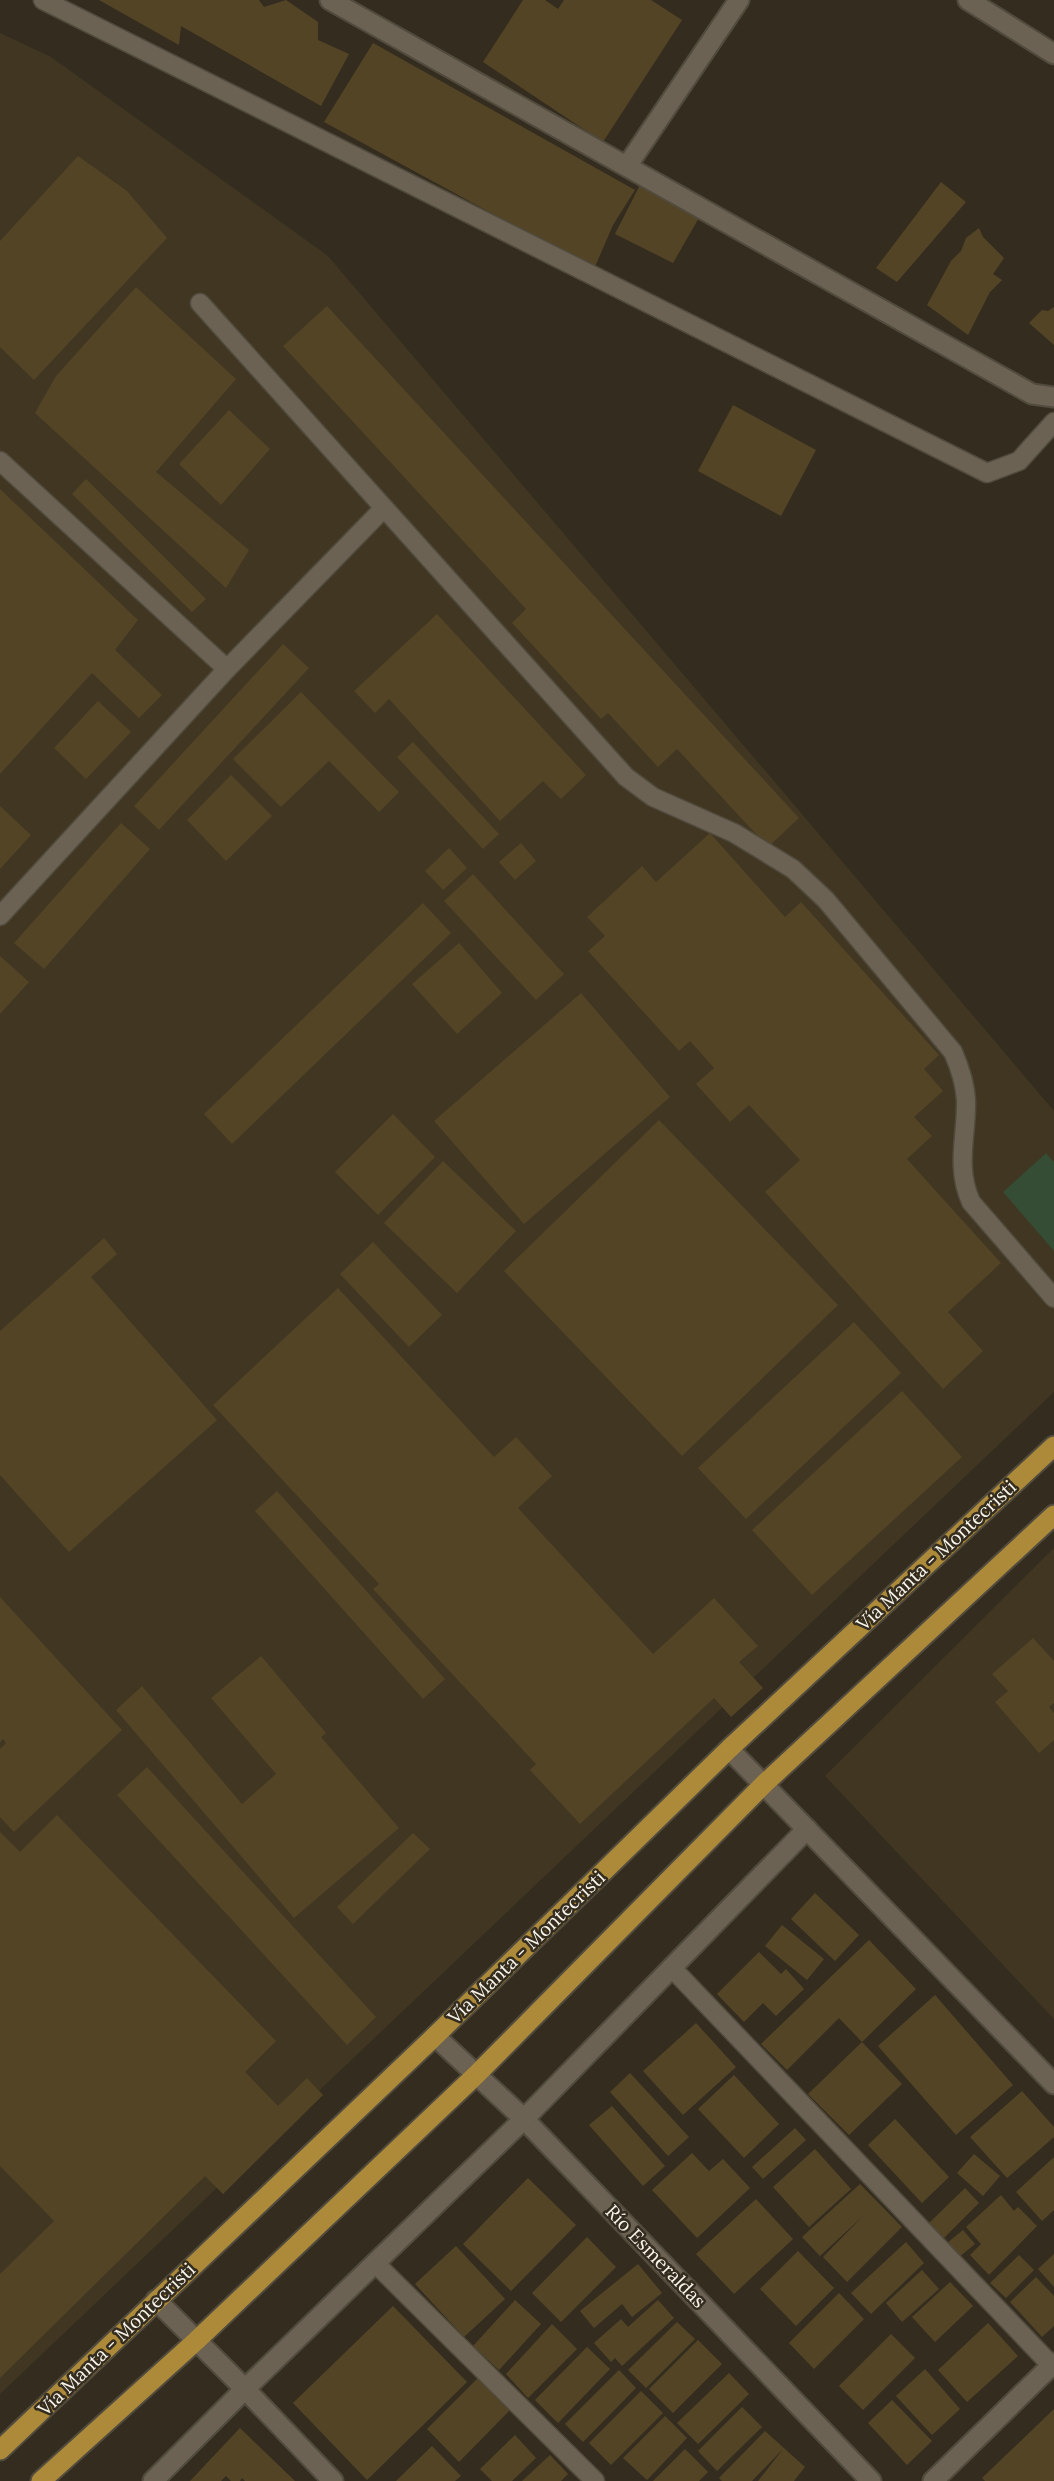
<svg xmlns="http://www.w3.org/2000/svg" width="1054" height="2481" viewBox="0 0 1054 2481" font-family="Lora,serif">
	<rect width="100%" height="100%" fill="#342d1f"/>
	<!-- built -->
	<g fill="#403622">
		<polygon points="0,33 51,57 328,256 1054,1111 1054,1392 0,2394"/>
		<polygon points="1054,1548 1054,2019 825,1776"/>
	</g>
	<!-- green -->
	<polygon fill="#354c35" points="1046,1153 1054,1162 1054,1251 1003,1192"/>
	<!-- building -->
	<g fill="#534426">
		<polygon points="99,0 259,0 264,7 286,0 318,22 318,40 349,54 321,106 181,26 179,45"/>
		<polygon points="523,0 545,0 558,9 564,0 651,0 682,20 603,142 483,62"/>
		<polygon points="373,43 635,190 613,225 594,269 324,122"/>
		<polygon points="78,156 127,191 167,238 34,380 0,347 0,241"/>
		<polygon points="941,182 966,202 897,282 876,268"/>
		<polygon points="641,183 700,216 673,263 615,234"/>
		<polygon points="979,228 983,237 1004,258 993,274 1002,280 990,292 968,335 927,305 951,261 961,251 966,238"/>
		<polygon points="136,287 236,379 156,472 249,550 226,588 35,413 56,376"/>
		<polygon points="327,306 799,818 768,847 677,749 658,767 608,713 601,719 512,623 526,609 283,346"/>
		<polygon points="1054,307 1054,345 1029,323 1042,310 1048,311"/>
		<polygon points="733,405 816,450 781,516 698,471"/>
		<polygon points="229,410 270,449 221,505 179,464"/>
		<polygon points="86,479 206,599 192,612 72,494"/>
		<polygon points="0,489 138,620 115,650 162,695 139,718 92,673 0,774"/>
		<polygon points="437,614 586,775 561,799 543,781 500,821 389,699 375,713 354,691"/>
		<polygon points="283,644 309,668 159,830 134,806"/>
		<polygon points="301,692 399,792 379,812 329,761 281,807 233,759"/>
		<polygon points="98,701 131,732 86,779 54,748"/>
		<polygon points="413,742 499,834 483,849 397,757"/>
		<polygon points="231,775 272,816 226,861 187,820"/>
		<polygon points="0,806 31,835 0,869"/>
		<polygon points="121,823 150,849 44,969 14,943"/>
		<polygon points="710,833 785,917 801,902 939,1055 924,1069 943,1091 914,1117 932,1136 907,1159 1001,1263 948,1312 983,1351 943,1389 765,1192 800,1160 749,1105 730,1122 696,1084 714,1068 690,1041 679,1051 588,951 605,936 587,917 642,866 656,882"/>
		<polygon points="521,843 536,861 515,880 499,862"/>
		<polygon points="449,848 467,868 443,890 425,871"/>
		<polygon points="473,874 564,974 536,1000 444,901"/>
		<polygon points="423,903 451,933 232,1144 204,1114"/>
		<polygon points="459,943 502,993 457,1034 412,984"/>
		<polygon points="0,956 29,982 0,1014"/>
		<polygon points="581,993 670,1097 524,1224 434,1121"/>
		<polygon points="393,1114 435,1157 378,1215 335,1172"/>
		<polygon points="659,1120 838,1305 682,1456 504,1271"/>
		<polygon points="443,1161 516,1231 457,1293 384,1223"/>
		<polygon points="104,1238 117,1254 91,1277 217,1420 69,1552 0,1475 0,1331"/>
		<polygon points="373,1242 442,1315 409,1347 340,1274"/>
		<polygon points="338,1288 494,1457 516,1437 552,1476 518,1508 653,1654 714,1598 758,1646 739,1662 763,1688 731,1717 714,1698 580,1824 530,1770 536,1764 373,1589 379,1584 213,1405"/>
		<polygon points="854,1322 901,1373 746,1519 698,1468"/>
		<polygon points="902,1391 962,1457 812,1595 752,1530"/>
		<polygon points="277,1491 445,1679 423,1699 255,1511"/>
		<polygon points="0,1597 122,1730 14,1832 0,1817 0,1749 6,1743 3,1739 0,1742"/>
		<polygon points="1033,1638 1054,1661 1054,1703 1049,1707 1054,1713 1054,1740 1039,1753 995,1702 1008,1691 992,1674"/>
		<polygon points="261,1656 326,1733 321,1737 399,1828 294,1918 116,1710 142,1686 242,1804 276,1774 211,1698"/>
		<polygon points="147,1767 376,2017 347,2045 117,1795"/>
		<polygon points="57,1815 276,2041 245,2072 278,2106 307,2078 323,2095 223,2194 205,2176 0,2378 0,2274 54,2221 0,2166 0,1832 20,1852"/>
		<polygon points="413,1833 430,1849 353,1924 337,1907"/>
		<polygon points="815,1893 859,1935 835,1961 791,1919"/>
		<polygon points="782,1925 824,1959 807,1980 765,1946"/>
		<polygon points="869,1940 916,1989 862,2042 839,2018 787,2070 761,2044"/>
		<polygon points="759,1952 781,1974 786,1969 804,1989 776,2016 763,2003 744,2022 717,1994"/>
		<polygon points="935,1995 1013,2085 956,2135 878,2046"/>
		<polygon points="696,2023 736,2067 683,2115 643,2071"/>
		<polygon points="862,2042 902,2084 849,2135 808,2094"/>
		<polygon points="630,2073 689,2137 668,2156 610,2092"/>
		<polygon points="734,2075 779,2124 744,2158 698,2109"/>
		<polygon points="1022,2091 1054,2127 1054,2137 1007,2178 970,2137"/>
		<polygon points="612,2106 665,2166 643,2186 589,2125"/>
		<polygon points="895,2119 949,2177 922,2203 868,2145"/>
		<polygon points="795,2128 806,2140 763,2179 752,2167"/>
		<polygon points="815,2149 851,2189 809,2227 773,2187"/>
		<polygon points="692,2153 709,2171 723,2159 750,2188 697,2238 652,2190"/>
		<polygon points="974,2154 1000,2176 983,2196 957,2173"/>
		<polygon points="1054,2157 1054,2210 1042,2221 1016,2192"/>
		<polygon points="528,2178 576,2225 511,2291 463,2244"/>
		<polygon points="860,2184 902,2227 847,2282 823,2257 864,2215 820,2256 802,2237"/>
		<polygon points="965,2188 979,2203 942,2240 927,2225"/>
		<polygon points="1001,2195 1014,2211 1018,2207 1037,2226 989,2275 970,2255 981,2244 966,2227"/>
		<polygon points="756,2199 793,2239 734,2294 696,2254"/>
		<polygon points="963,2230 975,2244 959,2257 947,2243"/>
		<polygon points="587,2237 616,2267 561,2322 532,2293"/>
		<polygon points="906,2242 924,2263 871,2314 851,2293"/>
		<polygon points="456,2246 505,2299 464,2337 415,2284"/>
		<polygon points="798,2251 834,2288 796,2326 760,2289"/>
		<polygon points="1054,2254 1054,2287 1038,2269"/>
		<polygon points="1019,2255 1034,2270 1006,2298 990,2283"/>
		<polygon points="638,2264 662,2293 632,2317 622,2304 594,2328 580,2311"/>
		<polygon points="922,2270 939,2289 902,2322 886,2303"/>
		<polygon points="1036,2277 1054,2296 1054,2326 1042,2337 1010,2302"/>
		<polygon points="950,2282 973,2306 935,2342 912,2317"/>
		<polygon points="839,2293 864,2319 814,2369 789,2343"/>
		<polygon points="515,2300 541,2324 499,2370 473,2346"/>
		<polygon points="658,2300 674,2318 622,2366 615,2358 611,2362 594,2343 621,2319 628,2327"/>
		<polygon points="393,2306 467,2382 367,2480 293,2403"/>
		<polygon points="677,2322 695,2339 646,2388 628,2370"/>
		<polygon points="988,2323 1018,2356 967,2402 938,2370"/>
		<polygon points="552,2324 577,2349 528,2398 506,2374"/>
		<polygon points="891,2334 915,2358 863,2410 839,2386"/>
		<polygon points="698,2340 722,2364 673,2413 649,2389"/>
		<polygon points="587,2347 610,2369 558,2423 535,2400"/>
		<polygon points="925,2369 960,2409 932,2435 896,2396"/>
		<polygon points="619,2370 636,2388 583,2442 565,2424"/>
		<polygon points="729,2373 749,2394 698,2444 677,2423"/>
		<polygon points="478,2378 510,2410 459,2462 427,2429"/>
		<polygon points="641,2391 663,2413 611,2465 589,2443"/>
		<polygon points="892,2400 932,2441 907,2465 868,2423"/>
		<polygon points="742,2407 762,2427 717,2471 698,2451"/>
		<polygon points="1054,2409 1054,2481 985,2481 982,2478"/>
		<polygon points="665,2416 687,2438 647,2480 623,2458"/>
		<polygon points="240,2428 295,2481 245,2481 242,2478 240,2481 231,2481 226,2476 221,2481 190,2481"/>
		<polygon points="765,2431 805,2467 794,2481 758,2481 783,2449 752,2481 722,2481 719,2478"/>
		<polygon points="515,2435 536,2458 512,2481 492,2481 480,2469"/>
		<polygon points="432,2446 461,2476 455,2481 396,2481"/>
		<polygon points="685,2449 708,2472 699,2481 653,2481"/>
		<polygon points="550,2455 568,2474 561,2481 522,2481"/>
	</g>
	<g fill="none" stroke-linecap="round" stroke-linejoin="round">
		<!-- service casing -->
		<g stroke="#514b3e" stroke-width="21">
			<g id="service">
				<polyline points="43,0 987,473 1019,461 1054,422"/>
				<path d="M200 303 626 777 653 797 734 833 793 869 826 900 953 1052C960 1068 965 1082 966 1100 967 1136 955 1166 971 1202L1054 1298"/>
				<polyline points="0,461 227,669"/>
				<polyline points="0,916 227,669 384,508"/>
				<polyline points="672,1968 1054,2368"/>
				<polyline points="376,2264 595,2481"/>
			</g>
		</g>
		<!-- minor casing -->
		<g stroke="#514b3e" stroke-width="23">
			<g id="minor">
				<polyline points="330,0 1032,394 1054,397"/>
				<polyline points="968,0 1054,54"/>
				<polyline points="627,166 739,0"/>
				<polyline points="435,2036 524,2119 871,2481"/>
				<polyline points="156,2300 245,2389 333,2481"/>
				<polyline points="153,2481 245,2389 524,2119 807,1829"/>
				<polyline points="933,2481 1054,2363"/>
			</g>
		</g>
		<!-- tertiary casing -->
		<g stroke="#514b3e" stroke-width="23">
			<polyline id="tertiary" points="729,1749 1054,2084"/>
		</g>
		<!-- primary casing -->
		<g stroke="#514b3e" stroke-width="23">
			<g id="primary">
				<polyline points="0,2450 435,2036 729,1749 1054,1446"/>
				<polyline points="41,2481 196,2341 476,2075 764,1784 1054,1515"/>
			</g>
		</g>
		<!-- service -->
		<use href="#service" stroke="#6b6253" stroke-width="18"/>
		<!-- minor -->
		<use href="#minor" stroke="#6b6253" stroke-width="19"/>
		<!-- tertiary -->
		<use href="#tertiary" stroke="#6b6253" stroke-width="19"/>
		<!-- primary -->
		<use href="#primary" stroke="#ad8a39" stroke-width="19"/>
	</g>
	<g text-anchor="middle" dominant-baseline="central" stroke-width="5" stroke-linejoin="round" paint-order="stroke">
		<!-- street labels -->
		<g font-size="19" fill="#f8f4ea" stroke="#342d1f">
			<text transform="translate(936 1555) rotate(-43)">Vía Manta - Montecristi</text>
			<text transform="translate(526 1947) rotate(-44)">Vía Manta - Montecristi</text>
			<text transform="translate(656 2256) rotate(46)">Río Esmeraldas</text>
			<text transform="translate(116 2339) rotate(-44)">Vía Manta - Montecristi</text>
		</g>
	</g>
</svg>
